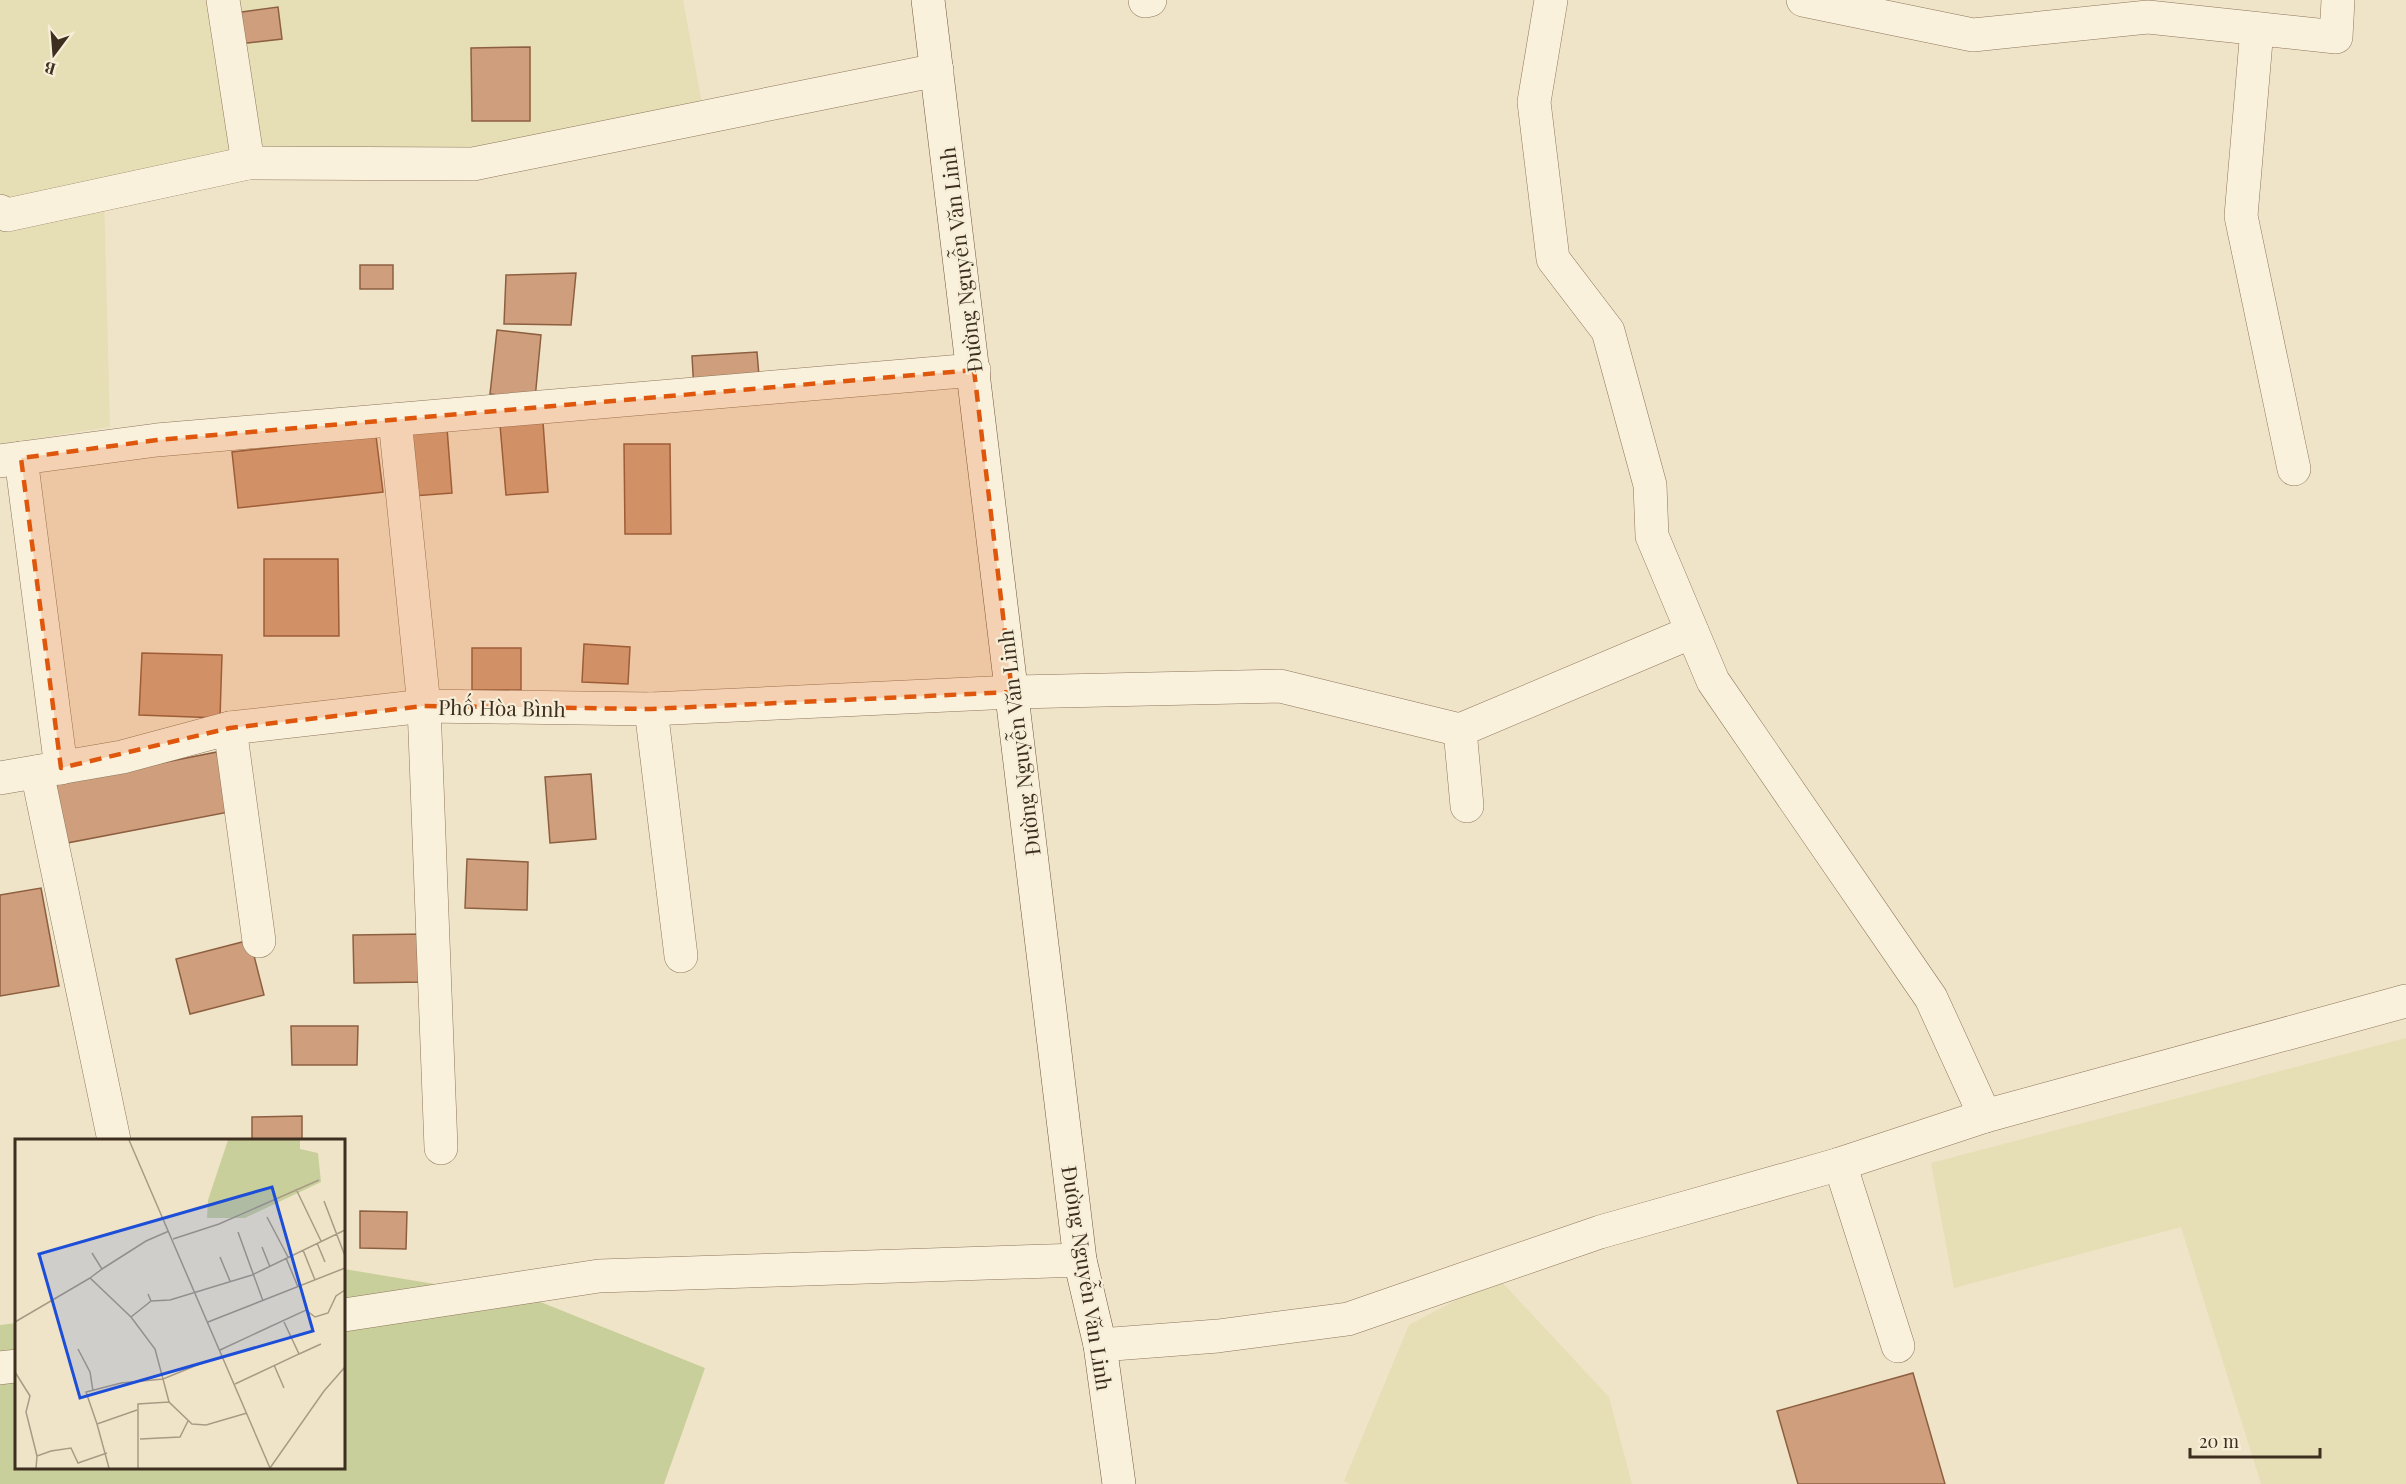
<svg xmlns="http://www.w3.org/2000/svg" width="2406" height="1484" viewBox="0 0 2406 1484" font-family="'Playfair Display',serif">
	<rect width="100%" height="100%" fill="#f0e4c8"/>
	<!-- farmland -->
	<g fill="#e6deb5">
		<polygon points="0,0 683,0 702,104 464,152 104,194 110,427 0,444"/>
		<polygon points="2406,1038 2406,1484 2261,1484 2181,1227 1954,1288 1931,1163"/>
		<polygon points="1498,1278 1609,1397 1632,1484 1350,1484 1344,1481 1409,1325"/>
	</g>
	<!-- green -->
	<polygon fill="#c9cf9b" points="344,1269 538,1301 705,1368 664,1484 0,1484 0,1325 16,1323 16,1468 344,1468"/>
	<!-- building -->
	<g fill="#cf9f7d" stroke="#8d5f41" stroke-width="1.5">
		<polygon points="278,7 282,39 239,44 235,13"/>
		<polygon points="530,47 530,121 472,121 471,48"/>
		<rect x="360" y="265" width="33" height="24"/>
		<polygon points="576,273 571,325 504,324 506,275"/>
		<polygon points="497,330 541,335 535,399 490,394"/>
		<polygon points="757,352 760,388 694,392 692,356"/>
		<polygon points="543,422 548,492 506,495 500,425"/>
		<polygon points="447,428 452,493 413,496 408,430"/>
		<polygon points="376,436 383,492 238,508 232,452"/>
		<polygon points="624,444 670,444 671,534 625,534"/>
		<polygon points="264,559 338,559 339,636 264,636"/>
		<polygon points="584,644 630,647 628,684 582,682"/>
		<rect x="472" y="648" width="49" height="42"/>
		<polygon points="142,653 222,655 220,718 139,715"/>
		<polygon points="217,752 229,812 67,843 55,784"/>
		<polygon points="591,774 596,839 550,843 545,777"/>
		<polygon points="467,859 528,862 527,910 465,908"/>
		<polygon points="41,888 59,986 0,996 0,895"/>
		<polygon points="426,934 427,982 354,983 353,935"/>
		<polygon points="250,940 264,995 190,1014 176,959"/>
		<polygon points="291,1026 358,1026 357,1065 292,1065"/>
		<polygon points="302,1116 302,1140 252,1140 252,1117"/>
		<polygon points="360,1211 407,1212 406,1249 360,1248"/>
		<polygon points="1913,1373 1945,1484 1798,1484 1777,1411"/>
	</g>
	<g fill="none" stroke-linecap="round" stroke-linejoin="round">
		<!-- street casing -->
		<g stroke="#8d765c" stroke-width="34">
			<g id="street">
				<polyline points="223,0 248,163"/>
				<polyline points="1551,0 1534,102 1553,259 1608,331 1650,485 1652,536 1713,681 1931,998 1985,1116 2406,1001"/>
				<polyline points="1803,0 1973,35 2148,17 2336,37 2338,0"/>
				<polyline points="1145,1 1150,0"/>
				<polyline points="2257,29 2241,216 2294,469"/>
				<polyline points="0,211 7,215 248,163 473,164 937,70"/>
				<polyline points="395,420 424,706 441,1148"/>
				<polyline points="21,458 61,768"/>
				<polyline points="0,461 157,440 974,370"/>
				<polyline points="651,709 681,956"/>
				<polyline points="230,728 259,941"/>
				<polyline points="37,772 114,1140"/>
				<polyline points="0,778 122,757 230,728 424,706 651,709 1012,692 1280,686 1460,730"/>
				<polyline points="1467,806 1460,730 1692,632"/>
				<polyline points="344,1315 599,1276 1080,1260"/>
				<polyline points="1100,1345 1218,1336 1348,1319 1600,1232 1840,1164"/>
				<polyline points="1898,1346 1840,1164 1985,1116"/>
				<polyline points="0,1368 16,1366"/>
			</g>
		</g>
		<!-- secondary casing -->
		<g stroke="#6f573f" stroke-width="34">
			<polyline id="secondary" points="928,0 1080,1260 1100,1345 1119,1484"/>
		</g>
		<!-- street -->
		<use href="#street" stroke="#faf1dc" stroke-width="33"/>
		<!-- secondary -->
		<use href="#secondary" stroke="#faf1dc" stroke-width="33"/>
	</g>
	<!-- marked area -->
	<path fill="#df570d" fill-opacity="0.2" stroke="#df570d" stroke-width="4.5" stroke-dasharray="12 8" stroke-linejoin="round" d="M974 370 1012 692 651 709 424 706 230 728 61 768 21 458 157 440Z"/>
	<g text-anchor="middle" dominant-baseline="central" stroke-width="4.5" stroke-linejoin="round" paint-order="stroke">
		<!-- street labels -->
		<g font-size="21" fill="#3d2e20" stroke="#f7eed8">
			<text transform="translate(960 260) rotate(-97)">Đường Nguyễn Văn Linh</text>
			<text transform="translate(502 707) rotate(1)">Phố Hòa Bình</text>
			<text transform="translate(1018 743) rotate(-97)">Đường Nguyễn Văn Linh</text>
			<text transform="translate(1088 1278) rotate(81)">Đường Nguyễn Văn Linh</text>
		</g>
	</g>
	<!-- overview -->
	<g transform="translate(15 1139)">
		<rect width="330" height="330" fill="#f0e4c8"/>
		<path d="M213 1H285V10L303 14 306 43 230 79H192L193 61Z" fill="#c9cf9b"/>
		<path fill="none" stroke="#a89b85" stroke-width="1.5" d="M114 1 255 329M281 50 306 102M309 62 330 117M252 78 273 118M223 93 248 162M158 100 204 85 304 41M302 104 310 123M247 108 255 128M288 111 300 141M205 118 215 142M271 119 283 148M87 130 131 102 154 92M75 139 87 130 77 114M136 162 155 161 237 136 330 91M116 178 136 162 133 155M0 183 75 139 116 178 140 210 148 240 106 244 71 253 82 285M193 183 330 129M63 210 75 233 78 252M205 211 291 171 300 178 313 174 321 157 330 151M284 215 306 205M187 224 148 240 154 263 177 285 191 286 232 274M259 226 269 249M0 233 15 257 11 273 22 317M220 245 284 215 269 183M125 300 165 298 173 282M21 329 22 317 36 312 56 309 63 324 92 314M94 329 82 285 122 271M123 329V265L154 263M255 329 309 252 330 228"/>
		<path fill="#1d4ed8" fill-opacity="0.15" stroke="#1d4ed8" stroke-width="3" d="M257 48 298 192 65 259 24 115Z"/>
		<rect width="330" height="330" fill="none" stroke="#3d2e20" stroke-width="3"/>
	</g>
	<!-- north arrow -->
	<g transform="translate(54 54) rotate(196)" stroke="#f7eed8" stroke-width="4.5" paint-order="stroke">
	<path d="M0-4.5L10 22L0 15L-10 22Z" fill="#3d2e20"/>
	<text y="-9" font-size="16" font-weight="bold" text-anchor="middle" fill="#3d2e20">B</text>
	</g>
	<!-- scale -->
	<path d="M2190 1448v9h130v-9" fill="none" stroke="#3d2e20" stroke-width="3"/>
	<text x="2199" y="1448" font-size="18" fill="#3d2e20" stroke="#f7eed8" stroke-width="4.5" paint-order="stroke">20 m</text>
</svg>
